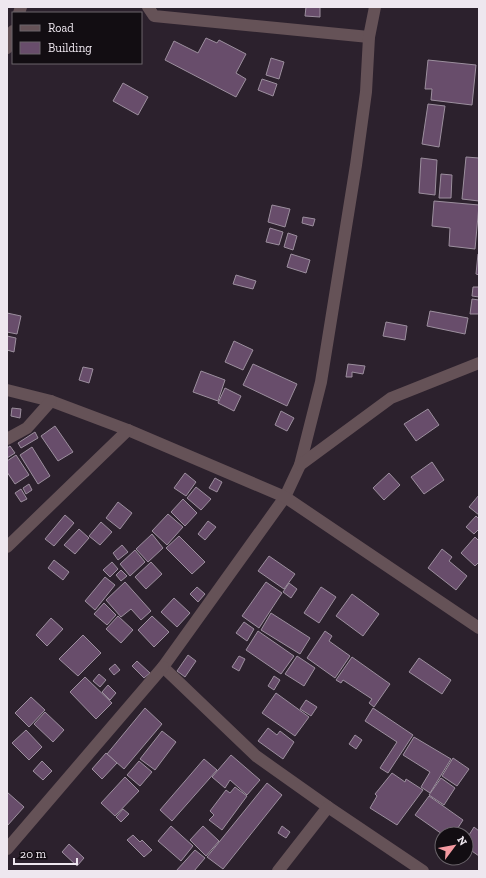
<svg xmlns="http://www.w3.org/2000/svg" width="486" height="878" viewBox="0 0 486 878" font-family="'Zilla Slab',serif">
	<rect width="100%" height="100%" fill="#2c212d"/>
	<!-- building -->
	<g fill="#684d6b" stroke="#9c8f9e">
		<polygon points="306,7 320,7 320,17 305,16"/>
		<polygon points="206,38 217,43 219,40 246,54 236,73 246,79 236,97 165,60 174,41 198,53"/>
		<polygon points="271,58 284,62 279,79 266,75"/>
		<polygon points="428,60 476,65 472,105 431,100 432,89 425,89"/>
		<polygon points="262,79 277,84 273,96 258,90"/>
		<polygon points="123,83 148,97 138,115 113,101"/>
		<polygon points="428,104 445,106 439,147 422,144"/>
		<polygon points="466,157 479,158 479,201 462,199"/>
		<polygon points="421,158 437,160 435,195 419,193"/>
		<polygon points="441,174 452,175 451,198 439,198"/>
		<polygon points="434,201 479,205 475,249 449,246 450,228 432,226"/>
		<polygon points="272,205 290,209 285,227 268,222"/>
		<polygon points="303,217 315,219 313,226 302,223"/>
		<polygon points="270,228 283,232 279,245 266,242"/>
		<polygon points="288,233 297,236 293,250 284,247"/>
		<polygon points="291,254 310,260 306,273 287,267"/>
		<polygon points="478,254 479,254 479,275 476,274"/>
		<polygon points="236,275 256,281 253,289 233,284"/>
		<polygon points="473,287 479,287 479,297 472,296"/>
		<polygon points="472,299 479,300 479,314 470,314"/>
		<polygon points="430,311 468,318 465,334 427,326"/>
		<polygon points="7,313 21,316 17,334 7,332"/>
		<polygon points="386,322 407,326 405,340 383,336"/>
		<polygon points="7,336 16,338 14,352 7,350"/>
		<polygon points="234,341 253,350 243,370 225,362"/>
		<polygon points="253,364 297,384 287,406 243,385"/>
		<polygon points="348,364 365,366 363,374 352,372 352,377 346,377"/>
		<polygon points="83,367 93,369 89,383 79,380"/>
		<polygon points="201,371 225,380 218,401 193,392"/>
		<polygon points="225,388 241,396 234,411 218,403"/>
		<polygon points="12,408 21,409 20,418 11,416"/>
		<polygon points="428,409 439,425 416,441 404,424"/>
		<polygon points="281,411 294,418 287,431 275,425"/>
		<polygon points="55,426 73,452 58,461 41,436"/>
		<polygon points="35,432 38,438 21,448 18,443"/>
		<polygon points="10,446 15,453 7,458 7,448"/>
		<polygon points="32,447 50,476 38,484 20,455"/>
		<polygon points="16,455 29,475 15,484 7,472 7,461"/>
		<polygon points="432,462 444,480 424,494 411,477"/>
		<polygon points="185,473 196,482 186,496 174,488"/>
		<polygon points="389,473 400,485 384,500 373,488"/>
		<polygon points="215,478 222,482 217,492 209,488"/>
		<polygon points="29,484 32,490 26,494 23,488"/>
		<polygon points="196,487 211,499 201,510 187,498"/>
		<polygon points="21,489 27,499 21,502 15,493"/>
		<polygon points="479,495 479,515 469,507"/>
		<polygon points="183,499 197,513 185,526 171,512"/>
		<polygon points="118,502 132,513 120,529 106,518"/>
		<polygon points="168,514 183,527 167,545 152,531"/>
		<polygon points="65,515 74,523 54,546 45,539"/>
		<polygon points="476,516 479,519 479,529 474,534 466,527"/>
		<polygon points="208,521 216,527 205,540 198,534"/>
		<polygon points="101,522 112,532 100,545 89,536"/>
		<polygon points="79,529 89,538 75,554 64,545"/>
		<polygon points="152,534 163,548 148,562 136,549"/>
		<polygon points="179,536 205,562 192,574 166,548"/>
		<polygon points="475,537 479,541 479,562 475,566 461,553"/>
		<polygon points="122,545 128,552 118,560 113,553"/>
		<polygon points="442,549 452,557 449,561 467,576 456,590 428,568"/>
		<polygon points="135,550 145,562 130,576 120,564"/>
		<polygon points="269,556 295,574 284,589 258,571"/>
		<polygon points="54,560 69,572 63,580 48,568"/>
		<polygon points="112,562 118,569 110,577 103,570"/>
		<polygon points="151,562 162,574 146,589 135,577"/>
		<polygon points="121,570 127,576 121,581 116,575"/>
		<polygon points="105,577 115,585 95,610 85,601"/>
		<polygon points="125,582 151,611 141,620 131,609 121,617 106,600"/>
		<polygon points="266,582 282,593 259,628 242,616"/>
		<polygon points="289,583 297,589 291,598 283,592"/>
		<polygon points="197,587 205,594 198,602 190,594"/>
		<polygon points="321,587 336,597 319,623 304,613"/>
		<polygon points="352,594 379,614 363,636 336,616"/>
		<polygon points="174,598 190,613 177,627 161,612"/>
		<polygon points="104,603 116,615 107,625 94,614"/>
		<polygon points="271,613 310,638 300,654 261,630"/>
		<polygon points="118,616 133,630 121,643 106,629"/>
		<polygon points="152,616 169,632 154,647 138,630"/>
		<polygon points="51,618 63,629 47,646 36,635"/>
		<polygon points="244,622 254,629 247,641 236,633"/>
		<polygon points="258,631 294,656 281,674 246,650"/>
		<polygon points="325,631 332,636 329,641 350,656 335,678 307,658"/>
		<polygon points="83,635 101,653 78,676 59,659"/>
		<polygon points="188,655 196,661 185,677 177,671"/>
		<polygon points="239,656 245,659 239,671 232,667"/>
		<polygon points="297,656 315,668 304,686 285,674"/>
		<polygon points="352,657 390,684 374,707 369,703 372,699 343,680 341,683 336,680"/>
		<polygon points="419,658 451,680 442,694 409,672"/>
		<polygon points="137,661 150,673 144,678 132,666"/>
		<polygon points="115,664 120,670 114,675 109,669"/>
		<polygon points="99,674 106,680 100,687 93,681"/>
		<polygon points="274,676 280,680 274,690 268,686"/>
		<polygon points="85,677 112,703 96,719 70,692"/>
		<polygon points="108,685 116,693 110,700 102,692"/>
		<polygon points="276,693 309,717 295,736 262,713"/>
		<polygon points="31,697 45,710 29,727 15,713"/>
		<polygon points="306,700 317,707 311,716 300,709"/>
		<polygon points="145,708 162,724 124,769 107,754"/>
		<polygon points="373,708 413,735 388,773 380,768 397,742 365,721"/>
		<polygon points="45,712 64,730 53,742 34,724"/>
		<polygon points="268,728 277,735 280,731 294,742 283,759 258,741"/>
		<polygon points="26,730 42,747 29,760 12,743"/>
		<polygon points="162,731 176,742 155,770 140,759"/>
		<polygon points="355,735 362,740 356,749 349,744"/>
		<polygon points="414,737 451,759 430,793 421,787 430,772 403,755"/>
		<polygon points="106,753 117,763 102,779 92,769"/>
		<polygon points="231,755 260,780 247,795 230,780 225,788 212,777"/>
		<polygon points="453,758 469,769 457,786 442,776"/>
		<polygon points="204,759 217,770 172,821 160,810"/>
		<polygon points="42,761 52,771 43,780 33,771"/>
		<polygon points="139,761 152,772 140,786 127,775"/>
		<polygon points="392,773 405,782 406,779 423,790 397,825 370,808 377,796 375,794"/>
		<polygon points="125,777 139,791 115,816 101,803"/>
		<polygon points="441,778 455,788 444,805 429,795"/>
		<polygon points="267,783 282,795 223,869 207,857"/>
		<polygon points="235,787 247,796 222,830 209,820 214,815 210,811 226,790 230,793"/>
		<polygon points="7,792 24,807 7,826"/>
		<polygon points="429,796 463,820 454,834 442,834 415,815"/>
		<polygon points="123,809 129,814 121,822 116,817"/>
		<polygon points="171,826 193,846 181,861 158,841"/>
		<polygon points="203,826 219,841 206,856 190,840"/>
		<polygon points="282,826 290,832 286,838 278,833"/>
		<polygon points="474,827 479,831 479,856 466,847 466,840"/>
		<polygon points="133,835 140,842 142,840 152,850 144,857 127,840"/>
		<polygon points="69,844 84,858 77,866 62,852"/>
		<polygon points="195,850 205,858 194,871 176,871"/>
	</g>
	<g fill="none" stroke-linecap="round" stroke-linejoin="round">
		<!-- minor -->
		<g stroke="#655257" stroke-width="12">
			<polyline points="148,7 154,16 369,37"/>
			<polyline points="375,7 369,37 366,92 356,165 321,382 300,465 285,497 163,667 256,756 328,807 423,871"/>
			<polyline points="19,13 21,7"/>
			<polyline points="7,48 13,31"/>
			<polyline points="7,390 51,401 128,430 285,497 479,628"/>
			<polyline points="7,439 27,428 51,401"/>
			<polyline points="300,465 391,398 479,363"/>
			<polyline points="7,547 128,430"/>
			<polyline points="7,849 163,667"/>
			<polyline points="278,871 328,807"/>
		</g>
	</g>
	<!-- border -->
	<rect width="486" height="878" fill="none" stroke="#eee7ef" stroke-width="16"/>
	<!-- legend -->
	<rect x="12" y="12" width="130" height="52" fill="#120d12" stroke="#6a646a"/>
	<rect x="20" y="25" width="20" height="6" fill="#655257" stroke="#6a646a"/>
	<text x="48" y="32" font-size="12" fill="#eee7ef">Road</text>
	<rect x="20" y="42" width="20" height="12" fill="#684d6b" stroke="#6a646a"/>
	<text x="48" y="52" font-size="12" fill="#eee7ef">Building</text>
	<!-- north arrow -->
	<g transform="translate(454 846) rotate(58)"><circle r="19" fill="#120d12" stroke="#6a646a"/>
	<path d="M0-3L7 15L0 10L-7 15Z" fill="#f49aa1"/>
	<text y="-6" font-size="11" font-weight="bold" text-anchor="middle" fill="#eee7ef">N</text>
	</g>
	<!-- scale -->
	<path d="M14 858v6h63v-6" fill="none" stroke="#eee7ef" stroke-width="2"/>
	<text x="20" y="858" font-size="12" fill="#eee7ef" stroke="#120d12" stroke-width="3" paint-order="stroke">20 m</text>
</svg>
